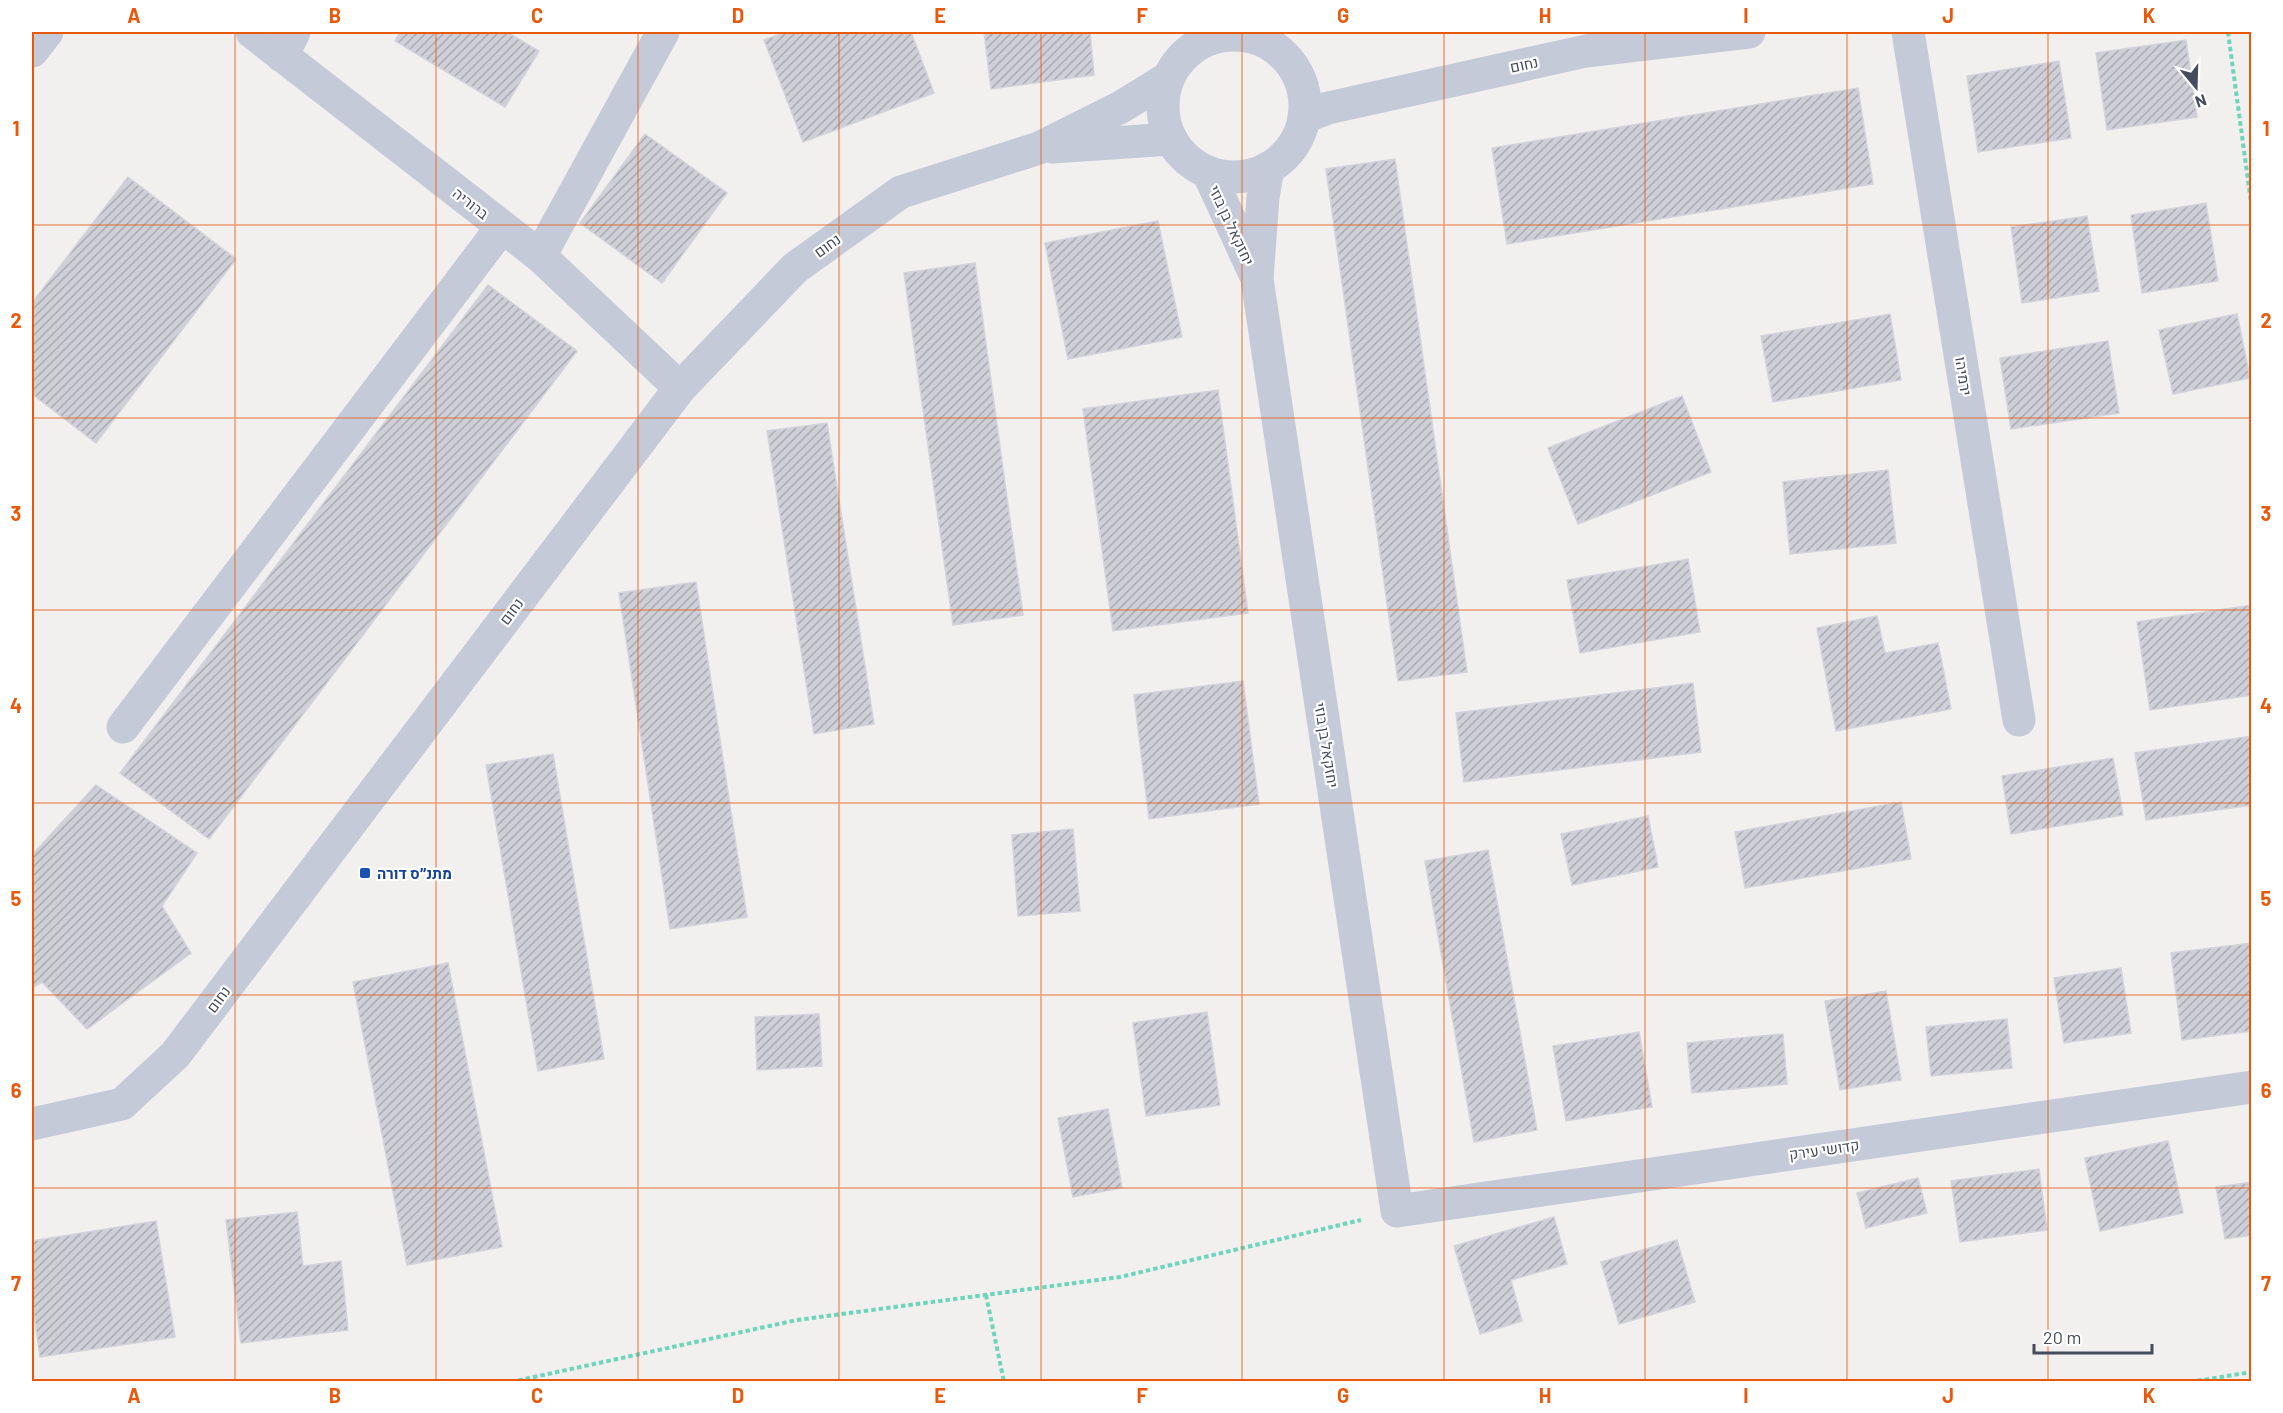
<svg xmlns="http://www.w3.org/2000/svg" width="2283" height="1413" viewBox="0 0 2283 1413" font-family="Barlow,Heebo,sans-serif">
	<defs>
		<pattern id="building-hatch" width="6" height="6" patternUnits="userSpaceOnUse" patternTransform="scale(1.5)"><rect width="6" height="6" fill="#cecfd7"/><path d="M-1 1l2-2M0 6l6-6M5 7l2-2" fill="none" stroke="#a9aab2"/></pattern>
	</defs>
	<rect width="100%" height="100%" fill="#f2efef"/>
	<!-- building -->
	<g fill="url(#building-hatch)" stroke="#d2d3db" stroke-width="1.5">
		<polygon points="400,32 511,32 510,34 539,51 505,107 395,41"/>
		<polygon points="786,32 911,32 934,93 803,142 764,40"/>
		<polygon points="984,32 1090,32 1094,75 991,89"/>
		<polygon points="2186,40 2197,117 2107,130 2096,53"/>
		<polygon points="2059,61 2071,138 1978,152 1967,76"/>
		<polygon points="1858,88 1873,184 1507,244 1492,148"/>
		<polygon points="645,134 727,193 662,283 580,223"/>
		<polygon points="1395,159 1467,672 1398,681 1326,169"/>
		<polygon points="128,177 236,259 96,443 32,394 32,303"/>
		<polygon points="2206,203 2218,281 2142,293 2131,215"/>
		<polygon points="2087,216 2099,291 2022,303 2011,227"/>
		<polygon points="1158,221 1182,337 1068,359 1045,243"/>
		<polygon points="975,263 1023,615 953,625 904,273"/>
		<polygon points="488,285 577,351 209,839 120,773"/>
		<polygon points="1890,314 1901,380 1773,402 1761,336"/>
		<polygon points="2237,314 2250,378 2173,394 2159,330"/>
		<polygon points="2108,341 2119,413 2011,429 2000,358"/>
		<polygon points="1218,390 1248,613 1113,631 1083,409"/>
		<polygon points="1682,396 1711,472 1578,524 1548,448"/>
		<polygon points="827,423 874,724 814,734 767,431"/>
		<polygon points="1888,470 1896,543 1790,554 1783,482"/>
		<polygon points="1688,559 1700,632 1580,653 1567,580"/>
		<polygon points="696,582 747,917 670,929 619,593"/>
		<polygon points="2252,605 2252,695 2150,710 2137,622"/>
		<polygon points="1877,616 1885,653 1938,643 1951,709 1836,731 1817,628"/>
		<polygon points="1243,681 1259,804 1149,819 1134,695"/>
		<polygon points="1693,683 1701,752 1464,782 1456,713"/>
		<polygon points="2252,736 2252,805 2146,820 2135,753"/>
		<polygon points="553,754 604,1059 538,1071 486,765"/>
		<polygon points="2113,758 2123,815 2011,834 2002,776"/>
		<polygon points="96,785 197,853 162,906 191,953 87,1029 42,982 32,988 32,855"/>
		<polygon points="1901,802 1911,859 1745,888 1735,832"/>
		<polygon points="1648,816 1658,867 1572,885 1561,834"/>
		<polygon points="1073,829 1080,911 1018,916 1012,835"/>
		<polygon points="1488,850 1537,1130 1474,1142 1425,861"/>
		<polygon points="2252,943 2252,1031 2182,1040 2171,953"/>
		<polygon points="448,963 502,1247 407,1265 353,982"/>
		<polygon points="2121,968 2131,1033 2064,1043 2054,978"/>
		<polygon points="1886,991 1901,1080 1840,1090 1825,1001"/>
		<polygon points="1207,1012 1220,1105 1146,1116 1133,1023"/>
		<polygon points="819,1014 822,1066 757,1070 755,1017"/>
		<polygon points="2007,1019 2012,1068 1931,1076 1926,1027"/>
		<polygon points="1639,1032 1652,1107 1566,1121 1553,1046"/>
		<polygon points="1783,1034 1787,1084 1692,1093 1687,1043"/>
		<polygon points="1108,1109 1122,1188 1073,1197 1058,1118"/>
		<polygon points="2168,1141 2183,1213 2100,1231 2085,1158"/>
		<polygon points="2039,1169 2047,1230 1960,1242 1951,1181"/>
		<polygon points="1918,1178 1927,1213 1866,1228 1857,1193"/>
		<polygon points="2252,1182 2252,1235 2225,1239 2216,1187"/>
		<polygon points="297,1212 303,1266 341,1261 348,1330 241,1343 226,1220"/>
		<polygon points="1554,1217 1567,1264 1511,1280 1522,1321 1480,1334 1454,1246"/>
		<polygon points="156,1221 175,1337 40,1357 32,1302 32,1241"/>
		<polygon points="1677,1240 1695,1302 1619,1324 1601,1262"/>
	</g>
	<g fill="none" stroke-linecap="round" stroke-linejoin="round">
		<!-- path -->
		<g stroke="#6ed5ba" stroke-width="4" stroke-dasharray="4.5 3" stroke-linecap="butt">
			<polyline points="2228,32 2252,210"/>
			<polyline points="986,1295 1004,1382"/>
			<polyline points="511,1382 797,1320 1120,1277 1361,1220"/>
			<polyline points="2190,1382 2252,1372"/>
		</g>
		<!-- minor -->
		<g stroke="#c4cad8" stroke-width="33">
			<polyline points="252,32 540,256 680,388"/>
			<polyline points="1908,32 2019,720"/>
			<circle cx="1234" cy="106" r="71"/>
			<polyline points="32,51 47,32"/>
			<polyline points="282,56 294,32"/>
			<polyline points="1304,117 1328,108 1586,51 1749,32"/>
			<polyline points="1053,147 1171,139"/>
			<polyline points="1268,168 1263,197 1257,279 1397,1211 2252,1087"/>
			<polyline points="1208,172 1255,274"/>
			<polyline points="540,256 663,32"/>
			<polyline points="123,727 502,227"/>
			<polyline points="32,1124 122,1104 175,1055 680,388 795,268 901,192 1039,148 1121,107 1168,78"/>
		</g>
	</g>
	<!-- grid -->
	<path fill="none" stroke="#e8590c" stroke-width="1.5" stroke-opacity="0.55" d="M235 32V1382M436 32V1382M638 32V1382M839 32V1382M1041 32V1382M1242 32V1382M1444 32V1382M1645 32V1382M1847 32V1382M2048 32V1382M32 225H2252M32 418H2252M32 610H2252M32 803H2252M32 995H2252M32 1188H2252"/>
	<!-- markers -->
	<rect fill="#1a4fb4" stroke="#fff" stroke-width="2" x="359" y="867" width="12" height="12" rx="3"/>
	<g text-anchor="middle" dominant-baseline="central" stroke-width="4.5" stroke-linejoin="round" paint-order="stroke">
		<!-- street labels -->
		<g font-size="15" fill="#454c5e" stroke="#fff">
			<text transform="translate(1524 64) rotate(-12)">נחום</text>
			<text transform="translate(471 203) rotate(38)">ברוריה</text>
			<text transform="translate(1232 225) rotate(65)">יחזקאל בן בוזי</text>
			<text transform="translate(827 245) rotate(-36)">נחום</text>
			<text transform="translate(1964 376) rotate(81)">ירמיהו</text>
			<text transform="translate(511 611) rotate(-53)">נחום</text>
			<text transform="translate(1327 745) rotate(81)">יחזקאל בן בוזי</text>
			<text transform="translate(218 999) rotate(-53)">נחום</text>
			<text transform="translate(1824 1149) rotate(-8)">קדושי עירק</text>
		</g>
		<!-- transit labels -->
		<g font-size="15" font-weight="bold" fill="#164399" stroke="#fff" text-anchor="start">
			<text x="377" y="873">מתנ״ס דורה</text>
		</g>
	</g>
	<!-- border -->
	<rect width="2283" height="1413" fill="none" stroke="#ffffff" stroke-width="66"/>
	<!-- north arrow -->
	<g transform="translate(2196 87) rotate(161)" stroke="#ffffff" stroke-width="4.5" paint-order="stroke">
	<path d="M0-4.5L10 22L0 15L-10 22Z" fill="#454c5e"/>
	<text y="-9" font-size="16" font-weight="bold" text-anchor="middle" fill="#454c5e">N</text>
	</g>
	<!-- scale -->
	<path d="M2034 1344v9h118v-9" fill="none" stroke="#454c5e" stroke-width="3"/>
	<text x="2043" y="1344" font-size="18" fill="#454c5e" stroke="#ffffff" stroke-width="4.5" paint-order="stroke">20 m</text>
	<rect x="33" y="33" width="2217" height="1347" fill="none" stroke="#e8590c" stroke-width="2"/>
	<g font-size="20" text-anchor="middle" font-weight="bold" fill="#e8590c">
		<text x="134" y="23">A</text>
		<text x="335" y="23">B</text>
		<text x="537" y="23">C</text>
		<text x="738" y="23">D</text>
		<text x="940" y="23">E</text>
		<text x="1142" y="23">F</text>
		<text x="1343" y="23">G</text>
		<text x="1545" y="23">H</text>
		<text x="1746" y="23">I</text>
		<text x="1948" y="23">J</text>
		<text x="2149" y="23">K</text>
		<text x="16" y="136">1</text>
		<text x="2266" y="136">1</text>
		<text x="16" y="328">2</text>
		<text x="2266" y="328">2</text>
		<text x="16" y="521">3</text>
		<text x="2266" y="521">3</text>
		<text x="16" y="713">4</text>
		<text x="2266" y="713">4</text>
		<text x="16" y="906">5</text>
		<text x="2266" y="906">5</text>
		<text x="16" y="1098">6</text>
		<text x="2266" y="1098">6</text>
		<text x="16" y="1291">7</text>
		<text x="2266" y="1291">7</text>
		<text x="134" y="1403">A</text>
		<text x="335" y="1403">B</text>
		<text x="537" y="1403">C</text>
		<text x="738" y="1403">D</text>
		<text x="940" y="1403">E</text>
		<text x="1142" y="1403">F</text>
		<text x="1343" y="1403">G</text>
		<text x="1545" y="1403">H</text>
		<text x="1746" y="1403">I</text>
		<text x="1948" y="1403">J</text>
		<text x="2149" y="1403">K</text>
	</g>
</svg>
